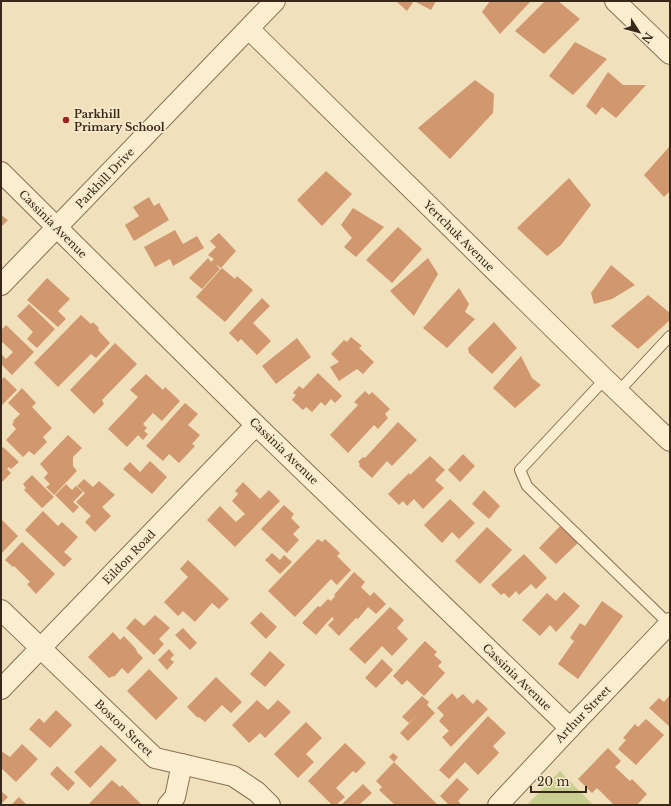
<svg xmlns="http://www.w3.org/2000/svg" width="671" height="806" viewBox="0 0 671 806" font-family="'Libre Baskerville',serif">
	<rect width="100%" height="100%" fill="#f0e0bb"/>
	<!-- green -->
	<polygon fill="#c8cf8f" points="560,771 593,805 527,805"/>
	<!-- building -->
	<g fill="#d1976f">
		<polygon points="396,1 436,1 431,10 414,1 407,11"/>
		<polygon points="490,1 531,1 500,34 482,12"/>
		<polygon points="545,1 558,1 580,19 544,54 515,31"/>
		<polygon points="575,42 607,59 573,95 549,76"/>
		<polygon points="608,72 623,85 646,85 616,118 602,107 596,115 586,106"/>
		<polygon points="475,80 494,94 493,113 450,159 418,128"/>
		<polygon points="670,146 670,191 664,197 644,175"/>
		<polygon points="326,171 352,194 322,226 297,200"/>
		<polygon points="569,178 591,205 561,245 547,256 517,228"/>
		<polygon points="149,197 154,206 159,203 169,220 134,241 125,225 139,216 133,207"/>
		<polygon points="353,208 384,227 356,257 344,247 352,238 341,225"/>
		<polygon points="1,215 8,220 1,227"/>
		<polygon points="398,227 422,249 392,283 366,260"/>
		<polygon points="175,230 183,244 197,236 204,248 173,266 170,259 155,267 144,247"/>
		<polygon points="219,233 236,251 221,268 215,264 220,269 202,289 189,278 208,258 211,262 214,259 208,255 216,247 210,241"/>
		<polygon points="428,258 438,274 414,316 390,291"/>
		<polygon points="611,265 635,285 612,299 594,304 591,293"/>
		<polygon points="222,268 235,279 237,276 253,290 225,322 196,297"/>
		<polygon points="47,278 70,299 58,311 66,319 58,327 27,300"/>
		<polygon points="459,288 469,304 465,312 475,319 447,348 423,328"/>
		<polygon points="648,295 670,313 670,320 638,349 611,326"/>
		<polygon points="262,298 270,306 253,323 271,341 257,355 241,339 238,342 229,333"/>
		<polygon points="29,304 55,329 37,348 27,339 33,332 17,316"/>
		<polygon points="81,315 91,324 93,322 99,328 98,330 110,343 96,358 91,354 58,387 34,363"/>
		<polygon points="494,322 517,348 492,374 469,353 468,348"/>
		<polygon points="6,325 34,352 12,375 1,364 1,354 6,359 13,352 1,341 1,330"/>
		<polygon points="351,337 362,346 359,348 374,362 363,374 357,369 339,381 330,367 339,362 331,354 344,340 347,342"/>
		<polygon points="297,338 311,357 276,384 262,366"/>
		<polygon points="115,343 137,364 102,400 104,404 94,414 70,390"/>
		<polygon points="521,356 532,378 541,385 515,408 493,388"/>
		<polygon points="318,373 342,396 335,403 331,399 325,406 321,402 312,412 306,407 303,410 292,400 296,395 293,393 299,386 303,389"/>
		<polygon points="146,374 163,390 165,387 180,401 162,421 153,413 143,424 147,428 144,431 148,434 143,440 138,435 127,447 108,429 138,397 130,390"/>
		<polygon points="4,377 17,390 1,406 1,380"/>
		<polygon points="22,388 36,403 32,407 52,428 43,437 47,442 34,455 29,451 23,457 6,440 16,429 12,424 14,422 13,421 20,414 8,403"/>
		<polygon points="365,391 369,395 372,392 390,409 385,414 388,418 378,429 374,425 348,453 330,435 358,405 354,402"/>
		<polygon points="185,403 198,414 188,425 200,435 192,444 195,446 179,463 169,454 163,461 146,446"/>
		<polygon points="398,422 417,440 392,466 387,461 372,478 359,466 360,464 358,462 363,457 365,458"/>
		<polygon points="68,435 82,448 73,457 73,466 77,471 54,495 46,487 50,484 44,478 48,473 40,464"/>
		<polygon points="3,447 19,462 11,469 9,467 7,469 11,473 1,483 1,449"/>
		<polygon points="463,454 475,466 460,482 448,470"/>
		<polygon points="430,456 445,470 435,480 444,488 423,509 414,499 407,506 403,501 399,505 388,494 409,473 410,475"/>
		<polygon points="150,461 167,477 152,494 123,469 130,462 140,472"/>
		<polygon points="32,475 54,497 42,508 24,490 26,488 23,484"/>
		<polygon points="84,479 93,487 99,481 115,495 102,507 111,516 95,532 85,522 91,516 76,502 85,493 77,486"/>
		<polygon points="243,482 260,499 269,490 280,501 235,547 207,520 220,506 236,522 245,514 232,501 238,494 235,491"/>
		<polygon points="66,484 72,490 76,486 83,492 73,502 79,507 73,513 55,495"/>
		<polygon points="484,490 500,506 489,519 472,504"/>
		<polygon points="450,499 475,523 459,539 452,532 442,543 424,525"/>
		<polygon points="284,505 294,514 291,518 300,527 293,534 299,540 287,553 261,529"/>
		<polygon points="43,511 58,526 62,522 78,537 64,552 72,559 64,567 25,530"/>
		<polygon points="1,519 18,536 1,554"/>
		<polygon points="561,525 579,542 556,564 539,548"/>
		<polygon points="487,527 512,550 480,584 455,561"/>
		<polygon points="318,539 322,542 325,539 340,553 337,556 351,570 337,585 331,579 295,617 268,591"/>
		<polygon points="22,542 55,574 36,594 27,584 30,582 14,566 13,567 5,560"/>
		<polygon points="272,553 280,560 284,555 292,562 280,574 265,560"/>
		<polygon points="524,554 547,578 536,589 531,584 519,595 516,591 509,598 504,593 501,595 491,585"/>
		<polygon points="188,560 229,599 219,609 212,603 195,622 183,611 178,616 164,602 188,577 180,569"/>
		<polygon points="354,572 365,582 361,587 370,596 374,592 386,604 376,614 368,607 358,619 356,618 339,636 328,625 334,619 332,617 316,635 302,623 318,606 320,607 328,599 331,601 335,596 334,595"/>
		<polygon points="564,592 580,606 556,632 550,625 540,636 522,620 547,593 556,601"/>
		<polygon points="602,601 623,616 578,679 558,664 574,641 570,638 580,623 585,626"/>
		<polygon points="390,607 404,620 397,628 408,639 392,656 382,646 365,664 349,649"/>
		<polygon points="261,612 277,627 266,639 250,623"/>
		<polygon points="155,615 170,628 159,639 164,644 154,655 126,628 135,618 144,626"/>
		<polygon points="183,628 197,643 190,650 175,635"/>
		<polygon points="113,632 120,640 124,636 136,649 137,652 143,658 128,674 122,668 114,677 113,676 109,678 88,657"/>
		<polygon points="425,641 437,652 434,655 442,662 438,666 445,673 424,696 407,680 402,685 393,676"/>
		<polygon points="169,649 174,655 170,659 174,662 167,670 158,660"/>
		<polygon points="270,651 285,665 265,687 250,674"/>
		<polygon points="382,659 393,670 376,688 365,678"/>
		<polygon points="149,669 178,698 156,720 127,691"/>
		<polygon points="216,677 242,702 231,713 222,705 205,722 199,717 198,718 187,707"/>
		<polygon points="452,693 457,699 463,694 473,704 477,699 488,709 451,747 442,737 449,731 439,721 444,715 437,708"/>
		<polygon points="670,695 670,727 649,708 659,698 664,702"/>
		<polygon points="422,696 429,702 427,705 435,713 408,741 400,733 422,710 409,723 402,717"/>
		<polygon points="257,700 268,710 278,700 291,712 265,738 260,733 249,743 232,725"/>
		<polygon points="56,710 72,725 50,748 29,729 39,718 44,723"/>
		<polygon points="488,716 506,733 493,746 499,753 478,775 465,762 449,779 439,770"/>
		<polygon points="646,719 664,735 636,765 618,749 626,740 623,738 635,724 638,727"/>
		<polygon points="306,722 322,738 306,754 314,762 298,778 274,754"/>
		<polygon points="345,743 366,763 356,773 353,771 336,788 345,797 336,805 332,805 308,781"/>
		<polygon points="22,744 38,759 16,782 1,768 1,751 10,757"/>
		<polygon points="101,745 117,760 90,788 74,772"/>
		<polygon points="608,748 621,761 615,767 630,781 632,779 647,794 637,805 614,805 597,788 592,793 578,779"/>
		<polygon points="393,753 398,757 394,762 389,757"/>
		<polygon points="394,762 438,805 395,805 379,790 382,787 376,781"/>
		<polygon points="57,766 75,783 68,791 50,774"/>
		<polygon points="457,778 469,789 458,801 462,805 449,805 440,796"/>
		<polygon points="112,780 120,787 122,785 141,804 140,805 88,805"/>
		<polygon points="363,784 372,793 359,805 341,805"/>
		<polygon points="1,791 8,797 1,804"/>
		<polygon points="19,797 27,805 11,805"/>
	</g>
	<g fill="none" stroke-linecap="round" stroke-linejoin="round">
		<!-- service casing -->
		<g stroke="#897054" stroke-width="12">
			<g id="service">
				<polyline points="605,379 520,470 527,486 669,624"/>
				<polyline points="618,392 670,336"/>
			</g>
		</g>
		<!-- minor casing -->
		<g stroke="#897054" stroke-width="22">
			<g id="minor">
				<polyline points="615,1 670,54"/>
				<polyline points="249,29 605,379 670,441"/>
				<polyline points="1,172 256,425 570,728"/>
				<polyline points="1,285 275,1"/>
				<polyline points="1,610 155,758 233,776 257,792 270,805"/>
				<polyline points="1,689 256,425"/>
				<polyline points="168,805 175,797 182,764"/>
				<polyline points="498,805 570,728 670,623"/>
			</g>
		</g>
		<!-- service -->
		<use href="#service" stroke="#fbeecf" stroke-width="10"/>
		<!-- minor -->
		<use href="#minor" stroke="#fbeecf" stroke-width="20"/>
	</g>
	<!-- markers -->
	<circle fill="#9b2122" stroke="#f7eacb" stroke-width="1.5" cx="66" cy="120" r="4"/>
	<g text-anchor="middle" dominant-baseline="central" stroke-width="3.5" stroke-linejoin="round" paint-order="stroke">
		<!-- poi labels -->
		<g font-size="11" font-weight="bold" fill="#37281a" stroke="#f7eacb" text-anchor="start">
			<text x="74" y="114">Parkhill<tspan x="74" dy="13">Primary School</tspan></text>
		</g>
		<!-- street labels -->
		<g font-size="11" fill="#37281a" stroke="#f7eacb">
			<text transform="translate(105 178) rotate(-46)">Parkhill Drive</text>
			<text transform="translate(53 224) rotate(45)">Cassinia Avenue</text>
			<text transform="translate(459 236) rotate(45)">Yertchuk Avenue</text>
			<text transform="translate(284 451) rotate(44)">Cassinia Avenue</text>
			<text transform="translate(129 557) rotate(-46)">Eildon Road</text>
			<text transform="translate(517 677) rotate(44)">Cassinia Avenue</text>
			<text transform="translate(583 714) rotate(-46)">Arthur Street</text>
			<text transform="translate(124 728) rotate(44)">Boston Street</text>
		</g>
	</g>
	<!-- border -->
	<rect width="671" height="806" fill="none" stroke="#37281a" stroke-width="4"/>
	<!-- north arrow -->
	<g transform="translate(639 32) rotate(126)" stroke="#f7eacb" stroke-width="3" paint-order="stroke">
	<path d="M0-3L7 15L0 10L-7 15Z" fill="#37281a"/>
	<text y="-6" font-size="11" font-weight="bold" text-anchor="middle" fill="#37281a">N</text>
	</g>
	<!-- scale -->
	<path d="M531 786v6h55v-6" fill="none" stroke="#37281a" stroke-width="2"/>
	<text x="537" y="786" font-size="12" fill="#37281a" stroke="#f7eacb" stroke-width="3" paint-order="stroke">20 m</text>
</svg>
